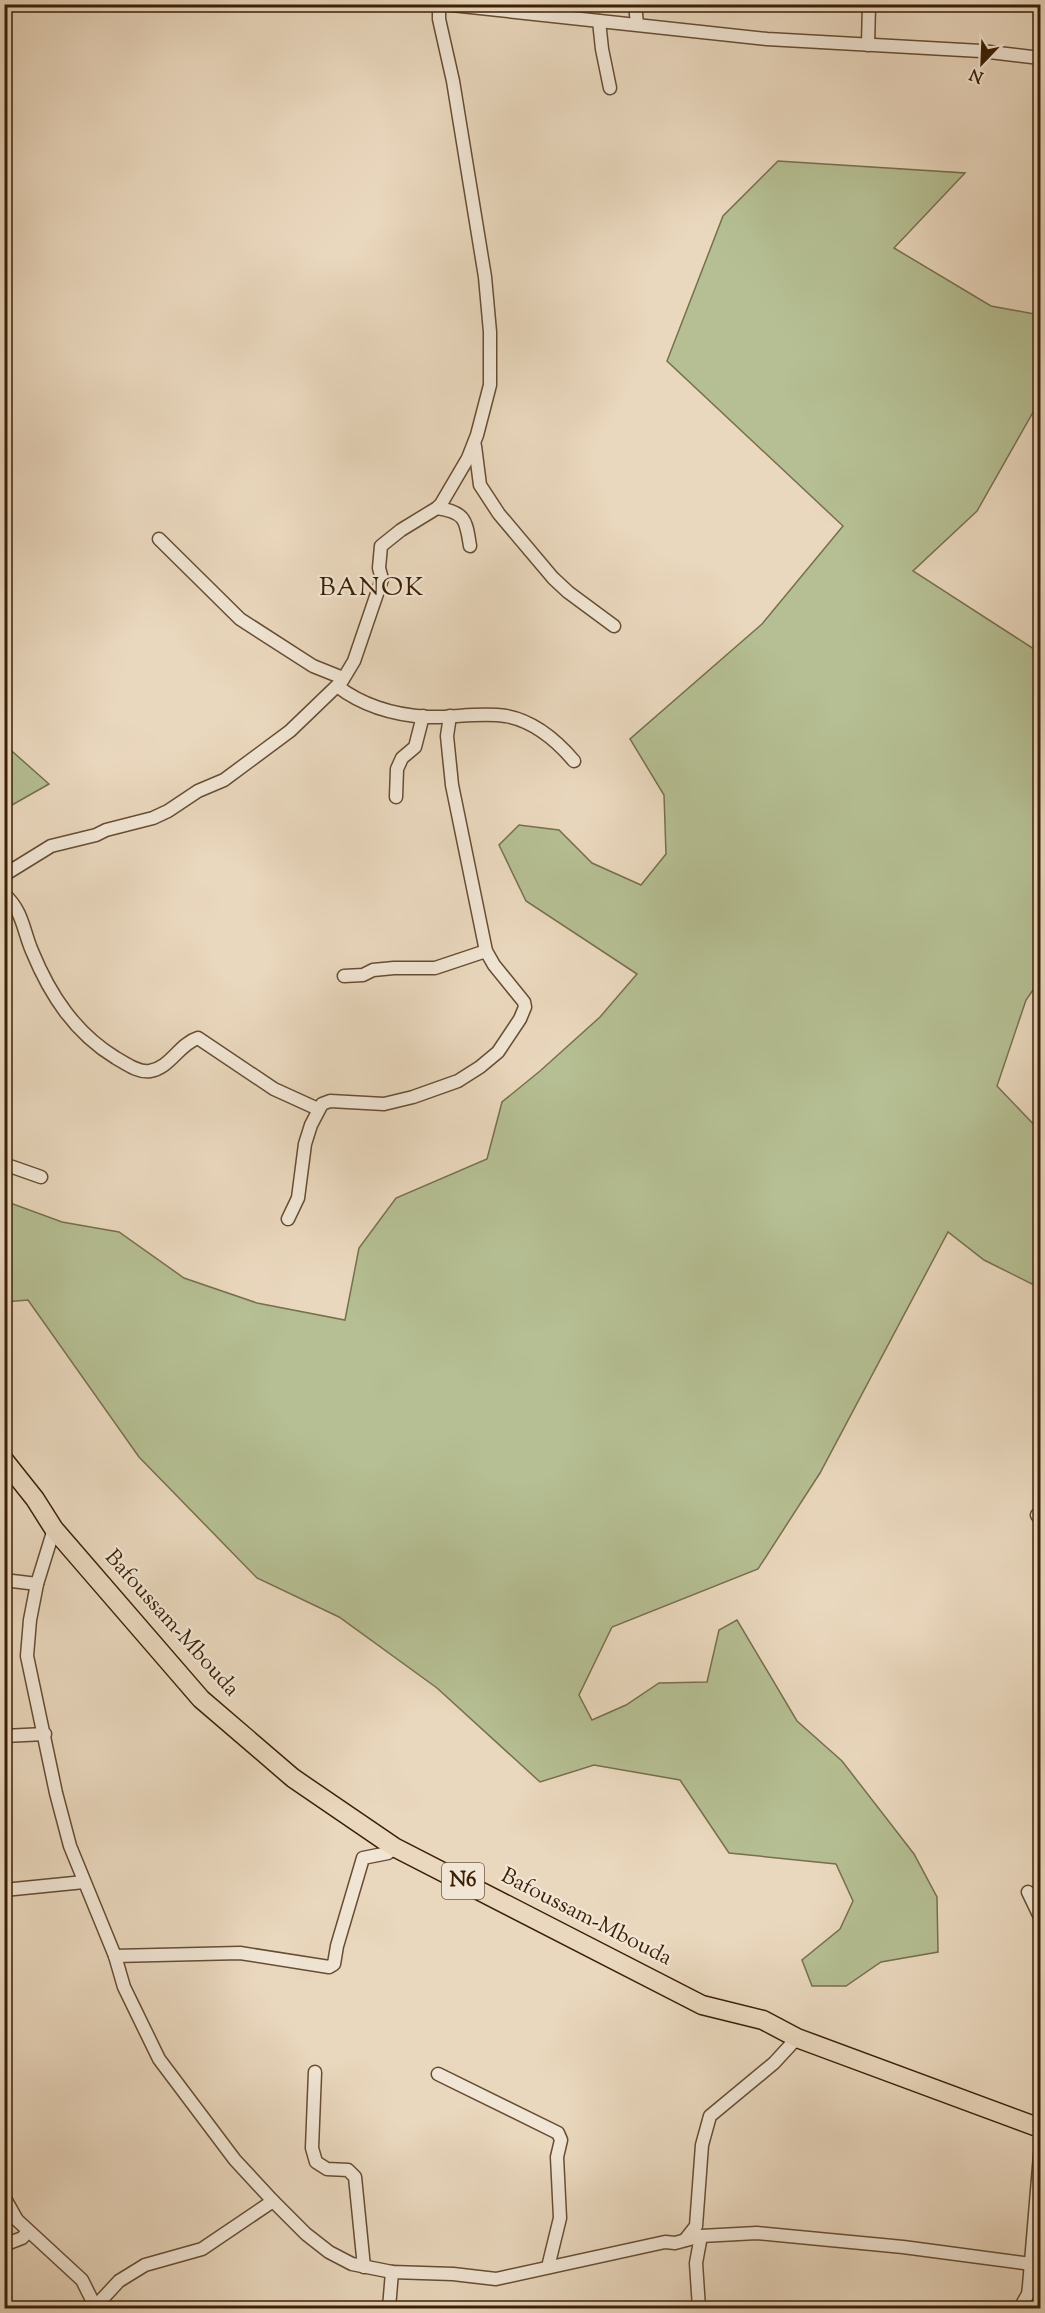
<svg xmlns="http://www.w3.org/2000/svg" width="1045" height="2313" viewBox="0 0 1045 2313" font-family="'Sorts Mill Goudy',serif">
	<rect width="100%" height="100%" fill="#ead8be"/>
	<filter id="stains"><feTurbulence type="fractalNoise" baseFrequency=".00333" numOctaves="4"/><feColorMatrix values="0 0 0 0 .2 0 0 0 0 .09 0 0 0 0 .02 0 0 0 .5 -.17"/></filter>
	<radialGradient id="worn" r=".72"><stop offset=".6" stop-color="#630" stop-opacity="0"/><stop offset="1" stop-color="#630" stop-opacity=".3"/></radialGradient>
	<!-- green -->
	<g fill="#b5bf93" stroke="#786f4c" stroke-width="1.5">
		<polygon points="778,161 965,173 894,248 991,306 1040,315 1040,408 1036,407 977,511 913,571 1037,651 1040,664 1040,980 1026,1000 997,1086 1040,1131 1040,1288 984,1260 948,1232 820,1473 758,1569 612,1627 579,1695 592,1720 626,1705 659,1683 707,1682 719,1630 737,1620 797,1721 842,1761 914,1854 937,1897 938,1952 881,1962 846,1986 812,1986 802,1960 840,1929 853,1901 836,1864 729,1853 680,1780 594,1765 540,1782 437,1688 339,1617 257,1578 139,1457 28,1300 4,1302 5,1201 62,1222 119,1232 184,1278 257,1303 345,1320 359,1248 396,1198 487,1159 502,1102 540,1071 600,1017 637,974 526,901 499,845 519,825 559,830 592,863 641,885 666,854 664,795 630,739 762,624 843,526 667,361 723,216"/>
		<polygon points="5,745 49,784 5,809 4,809"/>
	</g>
	<g fill="none" stroke-linecap="round" stroke-linejoin="round">
		<!-- minor casing -->
		<g stroke="#674d33" stroke-width="15">
			<g id="minor">
				<polyline points="442,4 767,39 981,51 1040,58"/>
				<polyline points="635,4 637,24"/>
				<polyline points="599,21 602,49 610,88"/>
				<polyline points="868,45 869,4"/>
				<polyline points="475,446 480,485 499,514 553,578 568,592 614,626"/>
				<path d="M437 508C466 512 466 521 470 546"/>
				<polyline points="159,539 240,619 313,666 343,678"/>
				<path d="M337 686C363 706 395 715 427 717 453 718 480 712 506 716 533 721 557 741 574 761"/>
				<polyline points="396,797 397,769 402,758 415,747 423,716"/>
				<polyline points="4,875 51,846 96,835 106,830 153,818 168,811 198,791 224,780 290,731 342,681 354,661 382,579 379,568 381,546 401,530 437,508 441,504 468,458 477,435 490,385 490,332 485,277 453,81 439,19 439,4"/>
				<path d="M4 894C23 911 23 930 32 951 50 995 75 1033 116 1058 125 1063 138 1073 150 1071 170 1068 179 1044 198 1038L274 1089 318 1109"/>
				<polyline points="344,976 363,975 373,970 394,968 435,968 486,951"/>
				<polyline points="4,1164 41,1177"/>
				<polyline points="288,1219 298,1198 305,1144 311,1125 322,1104 330,1101 384,1104 413,1097 458,1081 480,1067 498,1052 520,1019 525,1007 524,1002 494,965 486,951 452,785 447,736 450,716"/>
				<polyline points="1037,1515 1040,1519"/>
				<polyline points="54,1529 37,1584 30,1620 27,1656 56,1793 70,1846 115,1956 124,1987 159,2059 235,2160 273,2201 306,2234 329,2252 352,2264 392,2272 453,2274 496,2279 665,2242 675,2243 701,2236 757,2233 903,2247 1031,2264"/>
				<polyline points="4,1580 37,1584"/>
				<polyline points="4,1736 45,1734"/>
				<polyline points="4,1890 84,1882"/>
				<polyline points="1028,1892 1040,1917"/>
				<polyline points="115,1956 240,1953 329,1967 334,1964 337,1946 363,1858 388,1853 394,1847"/>
				<polyline points="315,2072 312,2148 316,2162 327,2169 348,2170 355,2177 364,2267"/>
				<polyline points="438,2074 558,2133 561,2140 557,2157 560,2218 548,2267"/>
				<polyline points="4,2197 17,2220 82,2280 96,2308"/>
				<polyline points="685,2240 696,2226 702,2145 710,2116 774,2063 797,2038"/>
				<polyline points="4,2245 22,2238 28,2232"/>
				<polyline points="94,2308 119,2281 145,2265 202,2249 273,2201"/>
				<polyline points="389,2308 392,2272"/>
				<polyline points="699,2308 696,2263 701,2236"/>
				<polyline points="1020,2308 1028,2294 1029,2286 1040,2155"/>
			</g>
		</g>
		<!-- highway casing -->
		<g stroke="#3b1f05" stroke-width="21">
			<polyline id="highway" points="4,1460 35,1499 54,1529 201,1699 293,1778 394,1847 702,2005 763,2020 797,2038 1040,2128"/>
		</g>
		<!-- minor -->
		<use href="#minor" stroke="#f1e6d5" stroke-width="12"/>
		<!-- highway -->
		<use href="#highway" stroke="#ead8be" stroke-width="18"/>
	</g>
	<g text-anchor="middle" dominant-baseline="central" stroke-width="4.5" stroke-linejoin="round" paint-order="stroke">
		<!-- shield labels -->
		<rect fill="#f1e6d5" stroke="#725b43" stroke-width="1.5" x="442" y="1863" width="42" height="36" rx="4.5"/>
		<g font-size="21" font-weight="bold" fill="#3b1f05">
			<text x="463" y="1881">N6</text>
		</g>
		<!-- street labels -->
		<g font-size="22" fill="#3b1f05" stroke="#f1e6d5">
			<text transform="translate(171 1624) rotate(48)">Bafoussam-Mbouda</text>
			<text transform="translate(586 1918) rotate(27)">Bafoussam-Mbouda</text>
		</g>
		<!-- quarter labels -->
		<g font-size="26" letter-spacing="1.5" fill="#3b1f05" stroke="#f1e6d5">
			<text x="372" y="588">BANOK</text>
		</g>
	</g>
	<!-- margin -->
	<rect width="1045" height="2313" fill="none" stroke="#ead8be" stroke-width="24"/>
	<rect x="6" y="6" width="1033" height="2301" fill="none" stroke="#3b1f05" stroke-width="3"/>
	<rect x="12" y="12" width="1021" height="2289" fill="none" stroke="#3b1f05" stroke-width="1.5"/>
	<!-- north arrow -->
	<g transform="translate(982 63) rotate(203)" stroke="#f1e6d5" stroke-width="4.5" paint-order="stroke">
	<path d="M0-4.5L10 22L0 15L-10 22Z" fill="#3b1f05"/>
	<text y="-9" font-size="16" font-weight="bold" text-anchor="middle" fill="#3b1f05">N</text>
	</g>
	<rect width="100%" height="100%" filter="url(#stains)"/>
	<rect width="100%" height="100%" fill="url(#worn)"/>
</svg>
